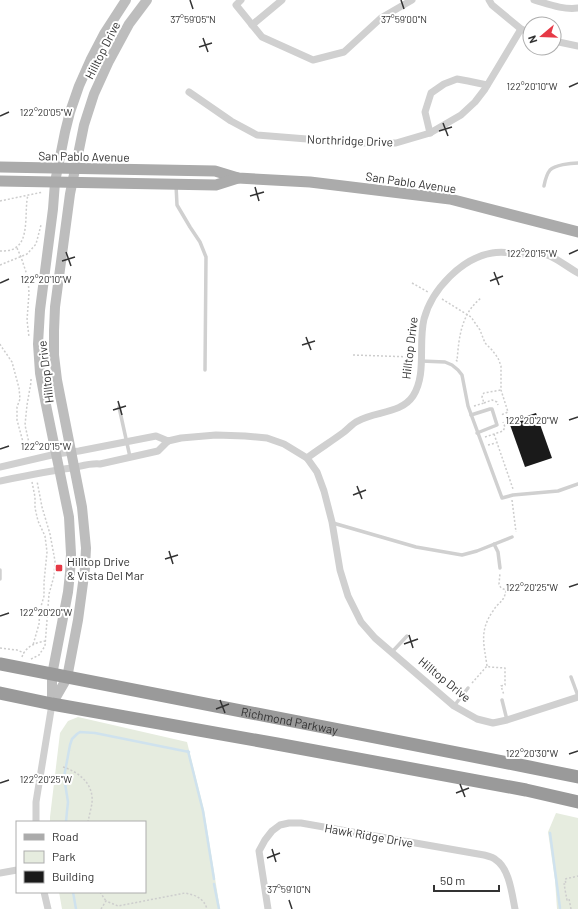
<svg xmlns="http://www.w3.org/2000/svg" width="578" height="909" viewBox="0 0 578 909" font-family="Barlow,sans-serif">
	<rect width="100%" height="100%" fill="#fff"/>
	<!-- green -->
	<g fill="#e6ecdf">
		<polygon points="78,717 187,742 204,810 220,909 62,909 59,892 145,892 145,822 50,822 50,817 60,733 68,721"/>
		<polygon points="556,813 578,818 578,909 557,909 555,880 548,832"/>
	</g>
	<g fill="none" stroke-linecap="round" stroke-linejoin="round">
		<!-- stream -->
		<g stroke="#cfe2ee" stroke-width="2.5">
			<polyline points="188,751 203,811 214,879"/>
			<polyline points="66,822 67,811 68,802 64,777 70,745 72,739 77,734 80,732 95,733 189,752"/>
			<polyline points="550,833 560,908"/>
			<polyline points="214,884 219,909"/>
			<polyline points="73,892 76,909"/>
		</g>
	</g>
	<!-- building -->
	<polygon fill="#1a1a1a" points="536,413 552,458 525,467 509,422"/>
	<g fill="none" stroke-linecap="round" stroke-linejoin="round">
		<!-- path -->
		<g stroke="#cdcdcd" stroke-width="1.5" stroke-dasharray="2 2" stroke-linecap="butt">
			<polyline points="0,201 43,192"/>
			<polyline points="17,248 21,257 28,278 29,293 27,320 29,337"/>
			<path d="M0 251C5 251 11 251 15 248 30 240 24 209 28 195"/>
			<polyline points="0,265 27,254 36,244 41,225"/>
			<polyline points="412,283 428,292"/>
			<polyline points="442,299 471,317 480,330 485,343 492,350 498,358 501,366 501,390 508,412 501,415"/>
			<polyline points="0,344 1,346 12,362 19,388 20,399 17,407 17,420 26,453"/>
			<polyline points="353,355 413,357"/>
			<path d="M456 360 457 361C459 337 461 314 481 298"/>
			<polyline points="484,403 492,400 497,402 498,405"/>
			<polyline points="474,406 484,403 482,397 483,394 484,393 501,390"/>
			<polyline points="494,434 513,489"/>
			<polyline points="485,437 503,431 505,427 503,422"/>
			<polyline points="488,445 496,443"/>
			<polyline points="31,452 25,425 27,405 31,382 31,378"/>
			<polyline points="32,482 35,497 35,508 38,521 45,536 47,552 44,582 44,596 40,610 39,624 33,645"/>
			<polyline points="512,500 516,532"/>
			<polyline points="0,648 17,650 24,653"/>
			<path d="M22 657C25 647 36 642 46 641"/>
			<polyline points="31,659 39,655 45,646 49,594 54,576 55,561 50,534 42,507 37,481"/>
			<path d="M487 666C484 644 479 631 493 611 499 601 504 603 506 590L501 588 499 584 500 573"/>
			<polyline points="472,683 487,666 490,667 505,668 505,685 501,686 504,695"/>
			<path d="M63 767C79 772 94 784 92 803 91 809 89 816 88 822"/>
			<polyline points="100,892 106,901"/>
			<path d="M101 909 106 901 118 906 185 893C195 895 204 898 207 909"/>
			<polyline points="571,909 569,899 567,900 564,884 566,884 565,879 578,876"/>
		</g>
		<!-- lane -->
		<g stroke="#d0d0d0" stroke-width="3.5">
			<polyline points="176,185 177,205 190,227 200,242 206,257 205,370"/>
			<path d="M544 186C545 181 546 175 550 170 555 165 570 163 578 163"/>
			<polyline points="421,361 445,362 452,365 458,370 462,375 468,406 502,498 513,495 558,491 578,484"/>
			<polyline points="119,407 130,457"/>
			<polyline points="471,415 490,409 492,409 497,425 477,433"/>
			<polyline points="333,523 416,547 462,555 477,551 512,537"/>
			<polyline points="494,544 498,552 500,568"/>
			<polyline points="0,570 0,579"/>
			<polyline points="392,652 407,636"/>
			<polyline points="571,677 578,696"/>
			<polyline points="502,700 507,720"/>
			<polyline points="454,706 468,688"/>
		</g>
		<!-- street -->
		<g stroke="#d0d0d0" stroke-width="7">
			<polyline points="241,0 236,5 262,37 313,60 344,52 381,18 412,0"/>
			<polyline points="489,0 492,5 521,29 530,33"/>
			<path d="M534 0C548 4 563 10 578 8"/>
			<polyline points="252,25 282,0"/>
			<polyline points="554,41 578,46"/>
			<polyline points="189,92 231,121 257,135 357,143 396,143 430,133 461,115 475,102 485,89 521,29"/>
			<polyline points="430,133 425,112 431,93 444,84 457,79 468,81 487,85"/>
			<polyline points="168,441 181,438 216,435 245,436 267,438 284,444 307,458 317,472 324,491 332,522 340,570 348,596 361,622 375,638 454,706 477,719 493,723 507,720 578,697"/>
			<path d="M307 458C319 449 332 441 344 432 349 428 353 423 358 421 375 411 401 414 413 396 427 374 418 344 424 319 432 289 462 258 492 253 502 251 513 253 523 254 530 254 544 253 550 256 559 260 569 268 578 273"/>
			<polyline points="0,467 56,454 79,451 156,436 168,441"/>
			<path d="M0 481C24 476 48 471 72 468 82 466 90 463 100 464L158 451 168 441"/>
			<polyline points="36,822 36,802 52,704"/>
			<polyline points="0,873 17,870"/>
			<polyline points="44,892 48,909"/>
			<path d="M268 909 259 851 265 840 272 831 280 825 289 823H301L484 855C488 856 493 857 496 860 509 868 512 894 515 909"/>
		</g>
		<!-- secondary -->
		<g stroke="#bdbdbd" stroke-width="10">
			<polyline points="52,703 52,675 68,592 70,573 71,554 69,517 45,400 40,373 38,344 40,310 53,209 55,182 65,132 70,112 79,86 91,59 104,34 126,0"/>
			<polyline points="52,704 67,678 78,620 85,568 86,548 82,507 57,380 54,355 54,331 55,307 70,194 84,125 94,94 109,61 129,24 147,0"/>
		</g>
		<!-- primary -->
		<g stroke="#ababab" stroke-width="11">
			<polyline points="0,167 215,171 238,178 310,182 450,199 578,232"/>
			<polyline points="0,181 216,185 238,178"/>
		</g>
		<!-- highway -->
		<g stroke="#9a9a9a" stroke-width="13">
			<path id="s1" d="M0 664 529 767 578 777"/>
			<polyline points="0,693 52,704 277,744 526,790 578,802"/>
		</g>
	</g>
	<!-- ticks -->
	<path fill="none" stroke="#333" stroke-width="1.5" d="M190 0 193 9M401 0 404 9M203 38 208 52M199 47 212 43M569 87 578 83M0 116 9 112M443 123 448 136M439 131 452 127M255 187 259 201M250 196 264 192M66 252 71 266M569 254 578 250M62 261 75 257M494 272 499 285M490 281 503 276M0 283 9 279M306 337 311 350M302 345 315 341M118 401 122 415M113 410 126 406M569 420 578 417M0 449 9 446M357 486 362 499M353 495 366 490M169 551 173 564M165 559 178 555M569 587 578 584M0 616 9 613M409 635 413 648M404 644 418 639M220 700 225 713M216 709 229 704M569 754 578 751M0 783 9 780M460 784 465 797M456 793 469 788M272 849 276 862M267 858 280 853M289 900 292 909"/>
	<!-- markers -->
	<rect fill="#e63946" stroke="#fff" stroke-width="1.5" x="55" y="564" width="8" height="8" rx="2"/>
	<g text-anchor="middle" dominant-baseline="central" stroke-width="4" stroke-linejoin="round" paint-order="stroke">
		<!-- street labels -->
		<g font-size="12" fill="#333" stroke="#fff">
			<text transform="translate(102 50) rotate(-63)">Hilltop Drive</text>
			<text transform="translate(350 140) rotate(2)">Northridge Drive</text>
			<text transform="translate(84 156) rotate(1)">San Pablo Avenue</text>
			<text transform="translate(411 182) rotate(8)">San Pablo Avenue</text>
			<text transform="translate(409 348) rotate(-83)">Hilltop Drive</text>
			<text transform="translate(45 372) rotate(-97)">Hilltop Drive</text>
			<text transform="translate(445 679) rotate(39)">Hilltop Drive</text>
			<text stroke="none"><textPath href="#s1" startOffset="295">Richmond Parkway</textPath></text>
			<text transform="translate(369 835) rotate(10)">Hawk Ridge Drive</text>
		</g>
		<!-- poi labels -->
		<g font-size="12" fill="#333" stroke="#fff" text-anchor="start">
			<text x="67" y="561">Hilltop Drive<tspan x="67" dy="14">&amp; Vista Del Mar</tspan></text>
		</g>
	</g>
	<g font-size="10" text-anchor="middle" fill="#333" stroke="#fff" stroke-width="4" stroke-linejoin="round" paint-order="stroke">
		<text x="193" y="23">37°59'05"N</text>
		<text x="404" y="23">37°59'00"N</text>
		<text x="532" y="90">122°20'10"W</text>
		<text x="46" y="116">122°20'05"W</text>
		<text x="532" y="257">122°20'15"W</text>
		<text x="46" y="283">122°20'10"W</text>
		<text x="532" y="424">122°20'20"W</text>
		<text x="46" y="450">122°20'15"W</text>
		<text x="532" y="591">122°20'25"W</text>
		<text x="46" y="616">122°20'20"W</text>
		<text x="532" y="757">122°20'30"W</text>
		<text x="46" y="783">122°20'25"W</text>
		<text x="289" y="893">37°59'10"N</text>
	</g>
	<!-- legend -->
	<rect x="16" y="821" width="130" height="72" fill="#ffffff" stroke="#adadad"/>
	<rect x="24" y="834" width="20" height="6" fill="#ababab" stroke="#adadad"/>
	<text x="52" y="841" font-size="12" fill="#333333">Road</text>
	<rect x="24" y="851" width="20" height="12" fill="#e6ecdf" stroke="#adadad"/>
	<text x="52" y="861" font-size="12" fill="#333333">Park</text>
	<rect x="24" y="871" width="20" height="12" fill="#1a1a1a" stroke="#adadad"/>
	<text x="52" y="881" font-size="12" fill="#333333">Building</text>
	<!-- north arrow -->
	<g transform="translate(542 36) rotate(251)"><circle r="19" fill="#ffffff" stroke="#adadad"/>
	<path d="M0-3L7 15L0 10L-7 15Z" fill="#e63946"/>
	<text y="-6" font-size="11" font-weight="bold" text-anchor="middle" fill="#333333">N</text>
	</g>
	<!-- scale -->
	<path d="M434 885v6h65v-6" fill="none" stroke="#333333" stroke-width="2"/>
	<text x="440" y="885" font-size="12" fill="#333333" stroke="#ffffff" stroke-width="3" paint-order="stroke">50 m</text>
</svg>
